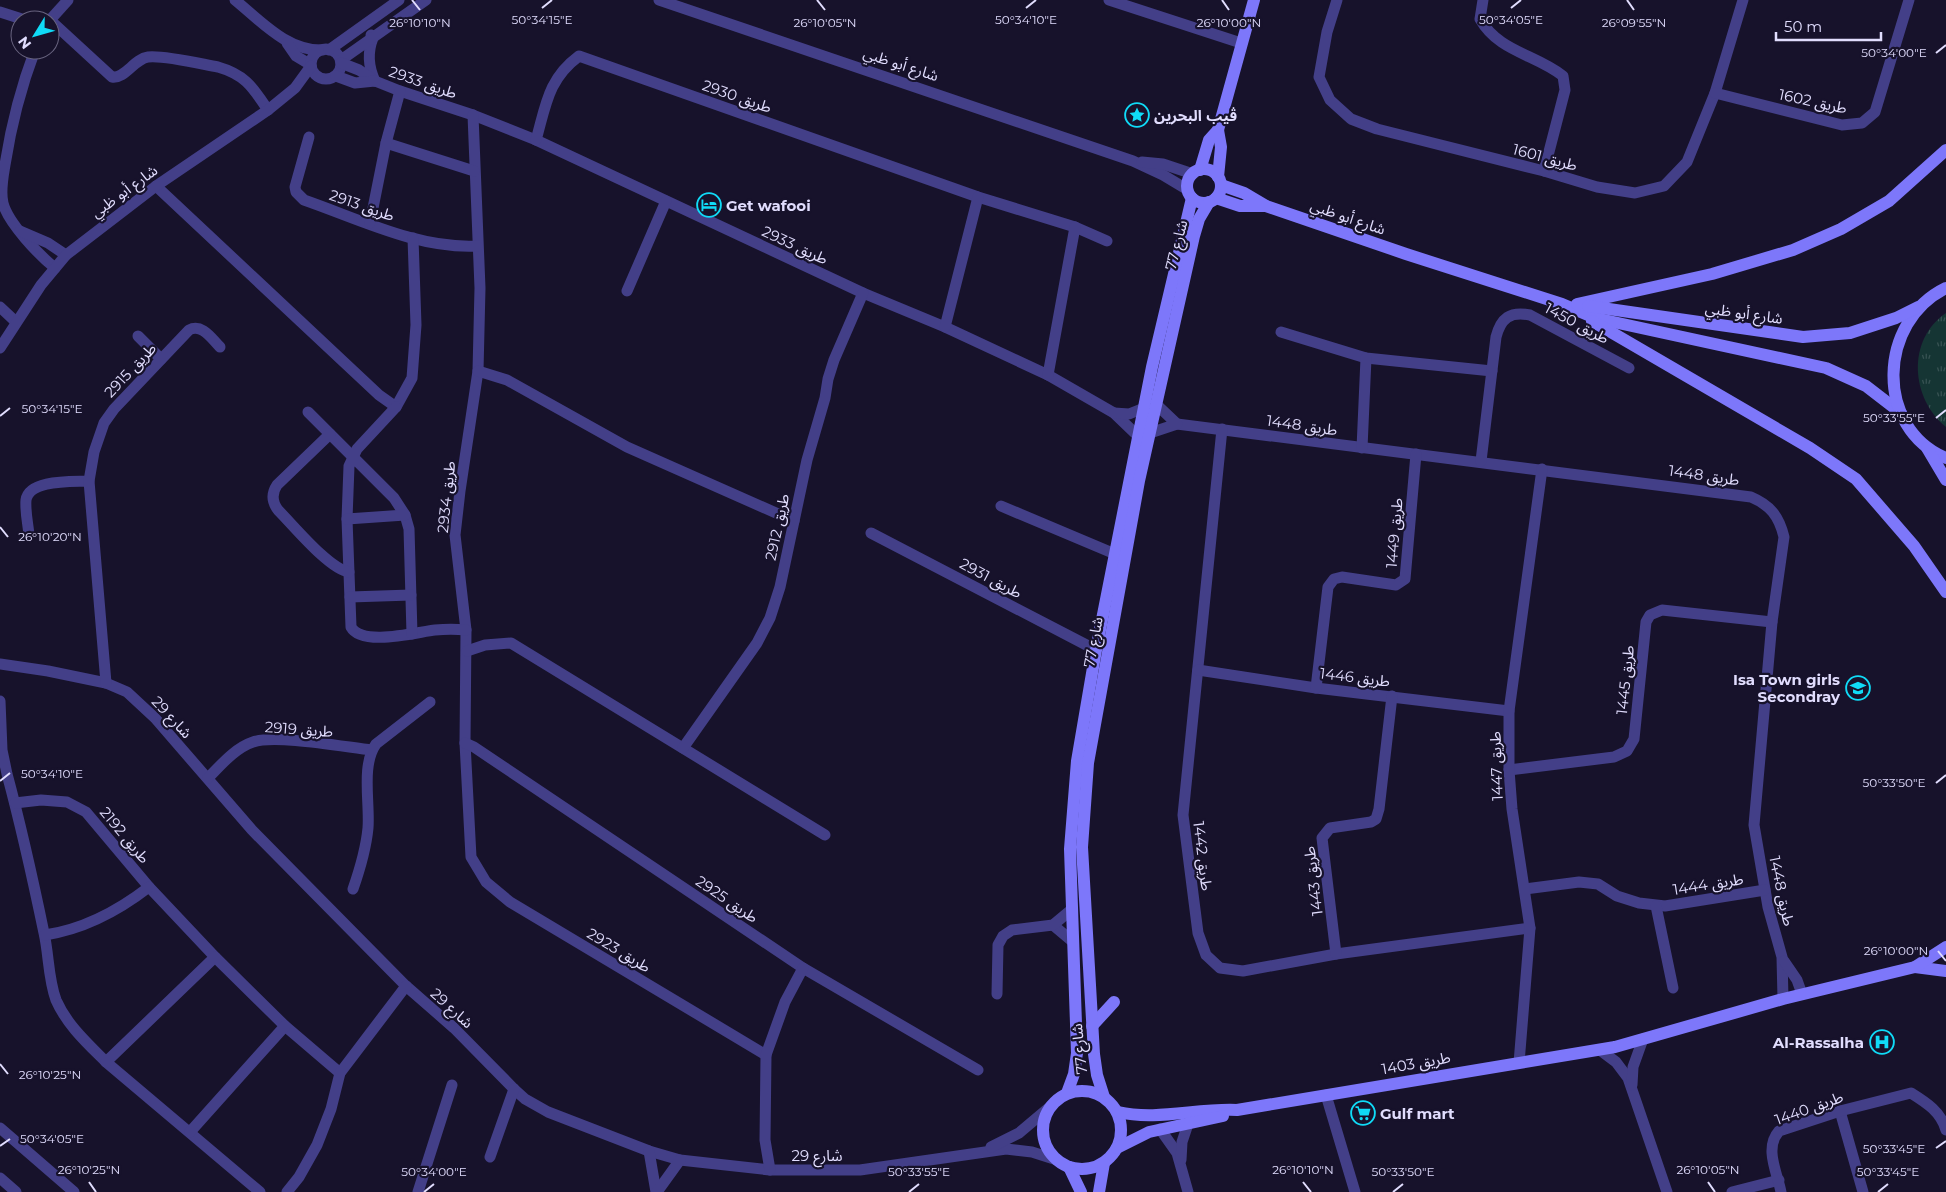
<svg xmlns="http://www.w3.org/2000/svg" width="1946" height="1192" viewBox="0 0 1946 1192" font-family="Montserrat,'Noto Sans Arabic',sans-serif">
	<defs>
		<pattern id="grass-tufts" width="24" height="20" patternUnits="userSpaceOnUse" patternTransform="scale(1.25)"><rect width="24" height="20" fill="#153534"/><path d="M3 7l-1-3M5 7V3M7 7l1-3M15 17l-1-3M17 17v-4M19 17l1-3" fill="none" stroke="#375252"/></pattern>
	</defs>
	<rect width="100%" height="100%" fill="#17122b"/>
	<!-- grass -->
	<path fill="url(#grass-tufts)" d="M1946 313V427C1911 399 1906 340 1946 313Z"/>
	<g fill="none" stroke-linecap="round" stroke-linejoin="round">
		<!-- street -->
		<g stroke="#433f88" stroke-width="11">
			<path d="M235 0C262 22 287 51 323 50"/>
			<polyline points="659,0 1133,161 1163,175 1188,190"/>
			<polyline points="1109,0 1241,43"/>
			<polyline points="1337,0 1327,32 1319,77 1330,100 1351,119 1377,129 1544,171 1597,187 1635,193 1664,186 1687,162 1715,93 1743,0"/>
			<path d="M1483 0 1480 19C1499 52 1535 54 1563 76L1565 90 1544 171"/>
			<polyline points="0,12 25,20"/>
			<path d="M50 20 112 77C125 79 134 59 148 57 164 55 201 64 218 67 246 75 253 88 268 110"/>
			<polyline points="50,20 68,0"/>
			<path d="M371 35 373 38C367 53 368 66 375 81"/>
			<polyline points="287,43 296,56 311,65"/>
			<circle cx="326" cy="64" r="15"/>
			<path d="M35 50C21 87 11 126 5 165 3 177 0 191 3 203 8 223 39 255 55 268"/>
			<polyline points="329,50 399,0"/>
			<polyline points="341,60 426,0"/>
			<polyline points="341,63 359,70 375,81 400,91 473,115 536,140 863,293 945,327 1048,375 1114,413 1139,437"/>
			<polyline points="336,76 355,83 375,81"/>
			<polyline points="1715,93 1842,125 1862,123 1875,112 1909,0"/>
			<polyline points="473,115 480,288 478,371 460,491 455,535 466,630 465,743 471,857 486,882 510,902 766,1055"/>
			<path d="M309 137 295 187 296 192 304 200C359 219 418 249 477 246"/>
			<path d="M536 140C546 105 548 79 579 56L978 197 1075 227 1107 241"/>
			<polyline points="386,143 474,171"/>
			<polyline points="1142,162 1163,164 1193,174"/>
			<polyline points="156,186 379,395 396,407 412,378 416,325 413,238"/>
			<polyline points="370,223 386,143 400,91"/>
			<polyline points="20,231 48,243 66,255"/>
			<polyline points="627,291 666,201"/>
			<polyline points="0,307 16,322"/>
			<polyline points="945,327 978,197"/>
			<polyline points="1281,332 1366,358 1492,371"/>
			<polyline points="138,336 161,359"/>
			<polyline points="0,348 41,285 66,255 156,186 268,110 295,88 311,66"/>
			<polyline points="478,371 507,380 627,447 794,521"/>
			<polyline points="1048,375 1075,227"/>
			<path d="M396 407 357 449 349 466 347 519 351 627C362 647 417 632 435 630 446 629 456 629 466 630"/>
			<polyline points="308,412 394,498 405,515 409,529 412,634"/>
			<polyline points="1114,413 1129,414 1144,408"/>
			<path d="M1177 424 1751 497C1770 505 1779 516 1784 537L1772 622 1754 825 1768 907 1782 957 1783 999"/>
			<polyline points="1222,429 1183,815 1198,933 1206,955 1220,968 1243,971 1336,954 1530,928"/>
			<polyline points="1150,433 1177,424 1157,405"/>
			<path d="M330 434 277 485C271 494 272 502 278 510 294 526 329 569 349 572"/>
			<polyline points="1362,448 1366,358"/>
			<path d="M1481 461 1496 337C1501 318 1510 311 1530 315L1629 368"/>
			<polyline points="1001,506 1115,554"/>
			<polyline points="347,519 405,515"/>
			<polyline points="871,533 1096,650"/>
			<path d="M29 535C28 524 25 511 26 500 29 479 73 482 89 481"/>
			<polyline points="350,597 411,595"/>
			<polyline points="467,651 485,645 511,643 825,835"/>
			<polyline points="0,664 48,671 106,683 127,692 155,718 252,830 406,986 454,1028 514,1089 525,1099 548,1112 649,1151 680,1160 770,1170 860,1170 1006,1149 1032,1152 1057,1160"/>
			<polyline points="1198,670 1316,688 1509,711"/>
			<path d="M106 683 89 481 94 452 104 423 114 409 189 330C202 323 212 339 220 347"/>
			<polyline points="1316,688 1328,587 1334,579 1342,577 1396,585 1405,579 1416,454"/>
			<path d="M0 701 2 750 7 774C21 826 33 880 44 933 49 955 48 978 56 1000 67 1025 87 1043 106 1062L260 1192"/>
			<polyline points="465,743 474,747 803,968 978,1070"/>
			<polyline points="683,748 757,643 770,618 780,587 807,460 825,398 828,379 834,360 863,293"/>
			<polyline points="1509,770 1614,757 1627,751 1634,739 1646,622 1650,615 1662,610 1772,622"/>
			<path d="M208 778C221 765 235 748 253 742 275 734 345 747 372 750"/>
			<polyline points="15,803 41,800 67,802 86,812 149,887 215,957 285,1026 340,1073"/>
			<path d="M353 889C360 869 366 849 368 828 370 803 361 765 376 744L430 702"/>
			<polyline points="1525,889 1579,882 1598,884 1617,896 1639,903 1665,906 1765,890"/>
			<polyline points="1656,906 1673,988"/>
			<polyline points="1053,925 1072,941"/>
			<path d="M45 935C85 929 118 911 149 887"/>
			<polyline points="1336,954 1322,838 1330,828 1371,822 1376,819 1379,809 1392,696"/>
			<polyline points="1784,961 1797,980 1802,994"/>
			<polyline points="997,994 998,945 1003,936 1012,930 1053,925 1071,910"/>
			<polyline points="1600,1050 1616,1062 1628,1078 1667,1192"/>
			<polyline points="106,1062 215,957"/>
			<polyline points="1519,1063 1530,928 1512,809 1509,770 1509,711 1542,469"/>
			<polyline points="1632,1085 1633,1067 1643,1039"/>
			<polyline points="1326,1095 1355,1192"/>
			<polyline points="1840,1111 1863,1192"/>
			<polyline points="0,1128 74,1192"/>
			<polyline points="1160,1129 1177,1153 1188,1192"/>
			<polyline points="190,1132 285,1026"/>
			<polyline points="991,1147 1019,1133 1051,1106"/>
			<polyline points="649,1151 656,1192"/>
			<polyline points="490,1157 514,1089"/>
			<polyline points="1181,1160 1182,1142 1188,1124"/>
			<polyline points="770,1170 765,1140 766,1055 785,1002 803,968"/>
			<polyline points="0,1178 16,1192"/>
			<polyline points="287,1192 299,1177 317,1145 331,1109 340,1073 406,986"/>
			<polyline points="418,1192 452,1085"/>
			<polyline points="657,1192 680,1160"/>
			<polyline points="1732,1192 1779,1180"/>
			<path d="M1781 1192C1777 1172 1764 1148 1779 1131L1840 1111 1911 1093C1927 1103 1941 1112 1946 1130"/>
		</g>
		<!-- secondary -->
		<g stroke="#7d77fa" stroke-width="12">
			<polyline points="1218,130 1221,147 1218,177"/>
			<circle cx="1204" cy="186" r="17"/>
			<polyline points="1200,170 1209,140 1218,130 1254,0"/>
			<polyline points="1221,185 1244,193 1266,206 1406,254 1562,304 1595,318 1826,368 1866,386 1901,413"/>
			<polyline points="1216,198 1240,206 1266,206"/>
			<path d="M1946 288C1878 321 1874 428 1946 458"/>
			<polyline points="1577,304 1712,274 1793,250 1841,229 1889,201 1946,150"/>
			<polyline points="1588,306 1803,337 1850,333 1896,318 1918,307"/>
			<polyline points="1592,321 1810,448 1856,479 1914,546 1946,592"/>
			<polyline points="1927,448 1946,480"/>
			<polyline points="1915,967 1946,971"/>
			<polyline points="1092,1026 1114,1002"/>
			<circle cx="1082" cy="1130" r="39"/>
			<polyline points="1067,1093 1074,1074 1077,1053 1070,849 1077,761 1096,650 1152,367 1192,198"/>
			<polyline points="1104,1097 1097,1075 1094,1054 1082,847 1088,763 1139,481 1194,236 1199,219 1209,202"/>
			<path d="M1118 1112C1157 1121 1197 1108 1237 1110L1615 1047 1783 999 1915 967 1946 947"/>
			<polyline points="1117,1148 1149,1132 1223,1116"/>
			<polyline points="1069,1167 1081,1192"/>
			<polyline points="1099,1192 1104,1163"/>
		</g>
	</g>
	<!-- ticks -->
	<path fill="none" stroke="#e1ddfe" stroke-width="2" d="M412 0 420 10M817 0 825 10M1222 0 1229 10M1627 0 1634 10M542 8 552 0M1026 8 1036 0M1511 8 1521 0M1936 53 1946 45M0 416 10 408M1936 418 1946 410M0 527 8 537M0 781 10 773M1936 783 1946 775M1938 951 1946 961M0 1064 8 1074M0 1146 10 1139M1936 1148 1946 1141M89 1182 96 1192M1303 1182 1311 1192M1708 1182 1715 1192M424 1192 434 1184M909 1192 919 1184M1393 1192 1403 1184M1878 1192 1888 1184"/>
	<!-- icons -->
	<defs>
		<g id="sight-ring" transform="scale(1.25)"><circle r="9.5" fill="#17122b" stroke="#10dbf7" stroke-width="1.5"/><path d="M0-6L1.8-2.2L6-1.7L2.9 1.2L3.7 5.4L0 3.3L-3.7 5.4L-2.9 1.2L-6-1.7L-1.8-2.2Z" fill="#10dbf7"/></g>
		<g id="hotel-ring" transform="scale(1.25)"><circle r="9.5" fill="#17122b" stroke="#10dbf7" stroke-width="1.5"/><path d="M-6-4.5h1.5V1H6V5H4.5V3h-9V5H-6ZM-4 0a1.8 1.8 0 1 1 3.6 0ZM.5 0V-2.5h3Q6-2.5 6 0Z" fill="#10dbf7"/></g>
		<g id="school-ring" transform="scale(1.25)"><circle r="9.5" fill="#17122b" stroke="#10dbf7" stroke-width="1.5"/><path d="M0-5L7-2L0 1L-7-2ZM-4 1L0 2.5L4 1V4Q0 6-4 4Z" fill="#10dbf7"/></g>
		<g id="hospital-ring" transform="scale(1.25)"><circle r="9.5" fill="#17122b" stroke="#10dbf7" stroke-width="1.5"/><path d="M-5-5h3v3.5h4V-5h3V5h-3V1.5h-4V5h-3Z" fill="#10dbf7"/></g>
		<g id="supermarket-ring" transform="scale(1.25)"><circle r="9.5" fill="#17122b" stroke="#10dbf7" stroke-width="1.5"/><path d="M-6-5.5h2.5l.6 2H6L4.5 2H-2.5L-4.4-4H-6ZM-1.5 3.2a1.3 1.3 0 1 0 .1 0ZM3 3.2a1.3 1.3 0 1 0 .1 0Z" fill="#10dbf7"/></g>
	</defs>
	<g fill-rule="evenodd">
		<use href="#sight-ring" x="1137" y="115"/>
		<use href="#hotel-ring" x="709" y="205"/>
		<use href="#school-ring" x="1858" y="688"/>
		<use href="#hospital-ring" x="1882" y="1042"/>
		<use href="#supermarket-ring" x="1363" y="1113"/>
	</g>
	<g text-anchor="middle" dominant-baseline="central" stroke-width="4.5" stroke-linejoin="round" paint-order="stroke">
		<!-- street labels -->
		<g font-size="15" fill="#e1ddfe" stroke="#17122b">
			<text transform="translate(901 64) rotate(18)">شارع أبو ظبي</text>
			<text transform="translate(423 82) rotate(19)">طريق 2933</text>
			<text transform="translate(737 96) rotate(19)">طريق 2930</text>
			<text transform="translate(1813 101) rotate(12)">طريق 1602</text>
			<text transform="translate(1545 157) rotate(15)">طريق 1601</text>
			<text transform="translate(124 191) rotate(-36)">شارع أبو ظبي</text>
			<text transform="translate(362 205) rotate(19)">طريق 2913</text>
			<text transform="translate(1348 217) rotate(19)">شارع أبو ظبي</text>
			<text transform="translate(795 245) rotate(25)">طريق 2933</text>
			<text transform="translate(1176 245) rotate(-76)">شارع 77</text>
			<text transform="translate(1744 313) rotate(8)">شارع أبو ظبي</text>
			<text transform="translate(1577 323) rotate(28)">طريق 1450</text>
			<text transform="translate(130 370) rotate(-47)">طريق 2915</text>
			<text transform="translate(1302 425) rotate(8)">طريق 1448</text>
			<text transform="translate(1704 475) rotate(8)">طريق 1448</text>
			<text transform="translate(446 497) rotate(-84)">طريق 2934</text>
			<text transform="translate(777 527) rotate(-78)">طريق 2912</text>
			<text transform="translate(1394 533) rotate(-85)">طريق 1449</text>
			<text transform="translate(991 578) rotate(28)">طريق 2931</text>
			<text transform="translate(1093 642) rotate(-80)">شارع 77</text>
			<text transform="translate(1355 677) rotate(7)">طريق 1446</text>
			<text transform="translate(1625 680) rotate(-84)">طريق 1445</text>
			<text transform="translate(172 717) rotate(47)">شارع 29</text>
			<text transform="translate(299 729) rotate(4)">طريق 2919</text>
			<text transform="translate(1496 766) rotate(-92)">طريق 1447</text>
			<text transform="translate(125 835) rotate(50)">طريق 2192</text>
			<text transform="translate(1203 856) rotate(83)">طريق 1442</text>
			<text transform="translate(1313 881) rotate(-97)">طريق 1443</text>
			<text transform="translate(1708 884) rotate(-9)">طريق 1444</text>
			<text transform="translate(1782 891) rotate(78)">طريق 1448</text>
			<text transform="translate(727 899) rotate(34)">طريق 2925</text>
			<text transform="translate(619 950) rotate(31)">طريق 2923</text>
			<text transform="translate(452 1008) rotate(42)">شارع 29</text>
			<text transform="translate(1079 1049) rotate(-96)">شارع 77</text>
			<text transform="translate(1416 1063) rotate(-10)">طريق 1403</text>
			<text transform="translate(1809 1108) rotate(-20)">طريق 1440</text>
			<text x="817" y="1155">شارع 29</text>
		</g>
		<!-- poi labels -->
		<g font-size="15" font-weight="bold" fill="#e1ddfe" stroke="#17122b" text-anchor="start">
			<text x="1154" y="115">ڤيب البحرين</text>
			<text x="726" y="205">Get wafooi</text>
			<text x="1840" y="679" text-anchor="end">Isa Town girls<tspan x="1840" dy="17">Secondray</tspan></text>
			<text x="1864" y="1042" text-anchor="end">Al-Rassalha</text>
			<text x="1380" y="1113">Gulf mart</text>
		</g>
	</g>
	<g font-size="12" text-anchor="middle" fill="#e1ddfe" stroke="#17122b" stroke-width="4.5" stroke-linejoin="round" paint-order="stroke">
		<text x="542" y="24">50°34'15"E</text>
		<text x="1026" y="24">50°34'10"E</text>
		<text x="1511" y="24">50°34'05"E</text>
		<text x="420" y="27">26°10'10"N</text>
		<text x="825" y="27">26°10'05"N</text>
		<text x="1229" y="27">26°10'00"N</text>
		<text x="1634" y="27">26°09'55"N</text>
		<text x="1894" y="57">50°34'00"E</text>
		<text x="52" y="413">50°34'15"E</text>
		<text x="1894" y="422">50°33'55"E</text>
		<text x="50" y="541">26°10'20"N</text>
		<text x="52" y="778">50°34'10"E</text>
		<text x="1894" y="787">50°33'50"E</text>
		<text x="1896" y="955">26°10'00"N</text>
		<text x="50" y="1079">26°10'25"N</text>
		<text x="52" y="1143">50°34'05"E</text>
		<text x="1894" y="1153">50°33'45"E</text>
		<text x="89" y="1174">26°10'25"N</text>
		<text x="1303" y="1174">26°10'10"N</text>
		<text x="1708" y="1174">26°10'05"N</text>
		<text x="434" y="1176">50°34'00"E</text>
		<text x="919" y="1176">50°33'55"E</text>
		<text x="1403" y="1176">50°33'50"E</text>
		<text x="1888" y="1176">50°33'45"E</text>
	</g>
	<!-- north arrow -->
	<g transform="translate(35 35) rotate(233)"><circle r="24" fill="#17122b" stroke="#68637f"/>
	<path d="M0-4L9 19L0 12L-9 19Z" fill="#10dbf7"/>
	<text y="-8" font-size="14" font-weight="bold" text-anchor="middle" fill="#e1ddfe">N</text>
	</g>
	<!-- scale -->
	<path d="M1776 32v8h105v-8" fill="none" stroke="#e1ddfe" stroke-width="2.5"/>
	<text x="1784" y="32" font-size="15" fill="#e1ddfe" stroke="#17122b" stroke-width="4" paint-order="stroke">50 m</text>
</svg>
